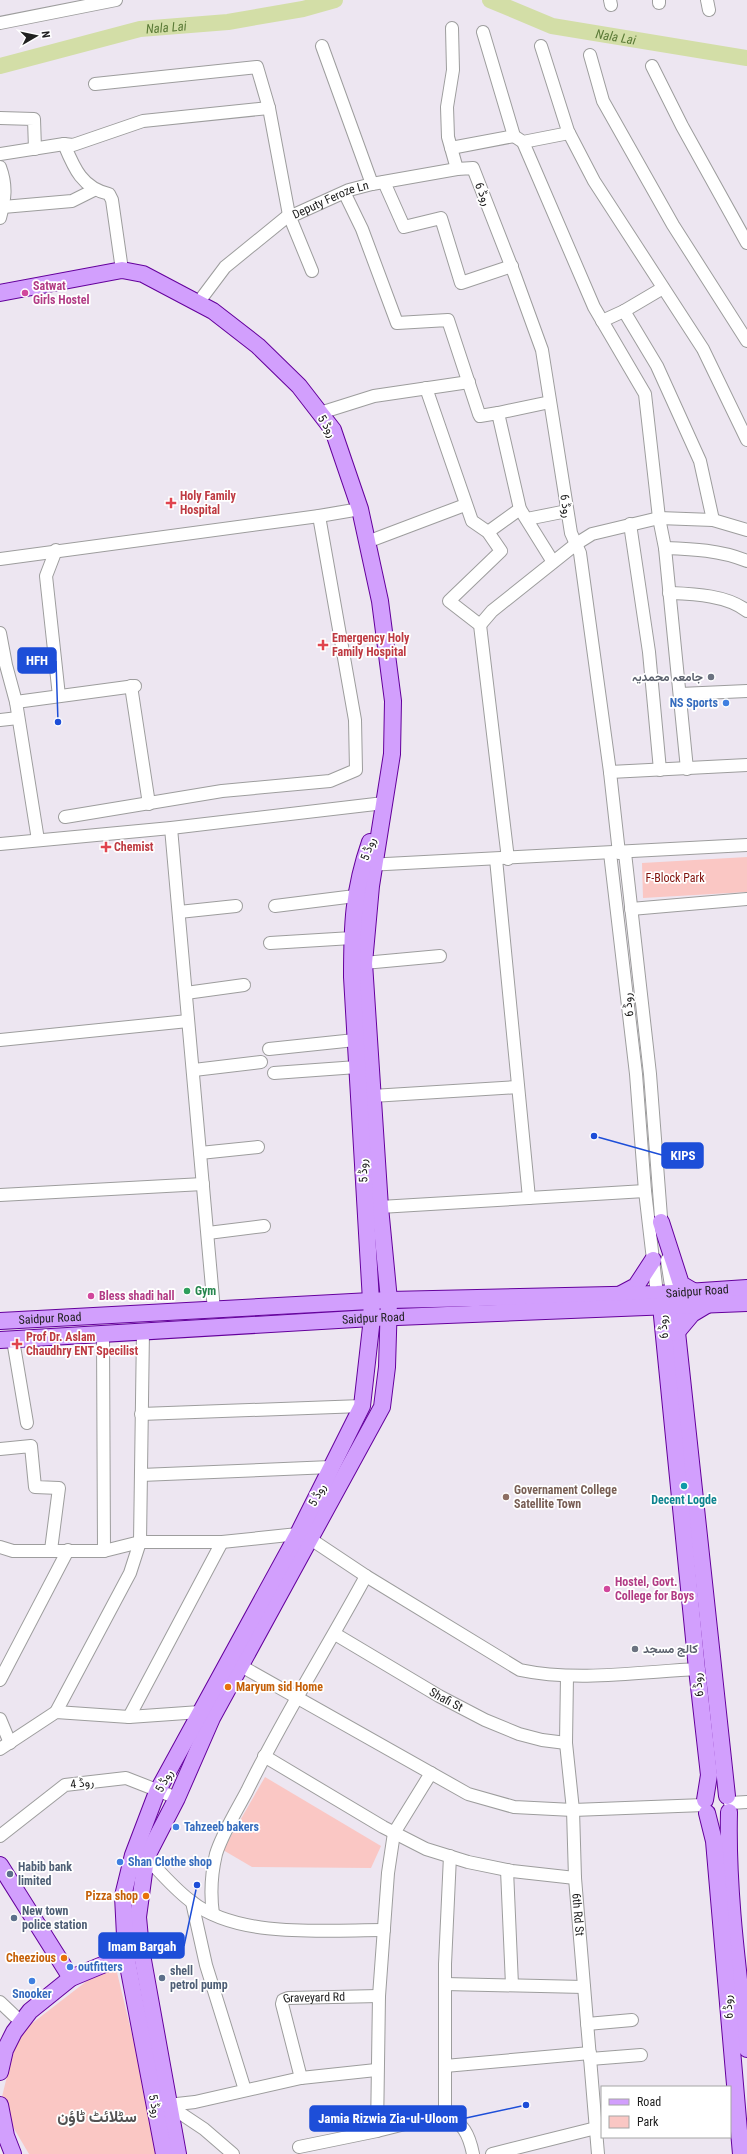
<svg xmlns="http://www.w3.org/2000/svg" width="747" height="2154" viewBox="0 0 747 2154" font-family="'Roboto Condensed',Vazirmatn,sans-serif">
	<rect width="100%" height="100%" fill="#ede6f1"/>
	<!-- park -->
	<g fill="#fac7c4">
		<polygon points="747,857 747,892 643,898 642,863"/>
		<polygon points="265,1777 381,1846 371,1868 252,1867 223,1850"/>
		<polygon points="114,1960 161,2154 29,2154 0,2105 17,2035"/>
	</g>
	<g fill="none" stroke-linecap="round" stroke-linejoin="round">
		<!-- river -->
		<g stroke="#d3dea7" stroke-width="16">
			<path id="s1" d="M490 0 552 26 747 58"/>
			<path id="s2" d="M0 66 140 29 228 22 303 9 335 0"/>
		</g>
		<!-- minor casing -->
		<g stroke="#9d9d9d" stroke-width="14">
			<g id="minor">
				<polyline points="610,0 611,5"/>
				<polyline points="659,0 659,3"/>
				<polyline points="707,0 709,10"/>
				<polyline points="0,23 116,0"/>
				<polyline points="452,28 453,70 447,107 448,137 457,169"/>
				<polyline points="483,32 514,136 523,142 569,133"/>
				<polyline points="322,46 372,184"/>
				<polyline points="541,46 568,131 594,181 703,349 747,440"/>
				<polyline points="590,55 603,101 673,225 747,341"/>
				<polyline points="652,66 682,126 747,243"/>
				<polyline points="95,84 257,67 269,108 289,215 312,271"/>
				<polyline points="0,118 34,119 35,149"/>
				<polyline points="523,142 594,307 645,394 659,518 665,548 687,769"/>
				<path d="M64 144C74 168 82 188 109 194L112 200 122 270"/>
				<polyline points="451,148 514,136"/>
				<polyline points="0,154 64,144 73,145 143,121 269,108"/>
				<path d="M0 167C7 186 5 199 0 218"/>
				<polyline points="384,182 404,227 441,218 461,283 512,266"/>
				<polyline points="345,194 362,229 397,323 448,320 479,414 480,416 498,413 520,509 553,562"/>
				<polyline points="3,207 72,201 94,190"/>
				<path id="s3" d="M198 303 225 267 289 215 296 214 349 190 372 184 457 169 473 168 514 273 542 350 571 533 580 553 610 772 619 853"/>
				<polyline points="624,311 657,366 700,461 713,520"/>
				<polyline points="602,321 624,311 663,288"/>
				<polyline points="426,388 472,521 488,532 501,551 449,601 480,625 508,859"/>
				<polyline points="320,413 374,396 469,382"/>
				<polyline points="498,413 550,402"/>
				<polyline points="527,519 567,511"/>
				<polyline points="630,524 649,652 660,770"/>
				<polyline points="488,532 520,509"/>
				<polyline points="367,542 465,505"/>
				<path d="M665 548C693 549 720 550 747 561"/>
				<polyline points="56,550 46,576 59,696"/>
				<polyline points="0,559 319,516 360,509"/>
				<path d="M669 593C694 594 727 595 747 611"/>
				<polyline points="480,625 492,611 576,544 592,534 659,518 713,520 747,530"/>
				<polyline points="0,633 6,665 16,702 38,840"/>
				<polyline points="131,686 149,804"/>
				<polyline points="680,694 747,691"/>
				<polyline points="16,702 135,686"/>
				<polyline points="0,720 18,718"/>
				<polyline points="610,772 747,765"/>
				<polyline points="65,817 222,791 330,781 356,770 355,720 319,516"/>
				<polyline points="171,828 214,1310"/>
				<polyline points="0,844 171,828 384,803"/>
				<polyline points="610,853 636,1074 645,1191 657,1294"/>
				<polyline points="625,853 650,1074 662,1230"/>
				<polyline points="496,859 529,1198"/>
				<polyline points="367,865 747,845"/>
				<polyline points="275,906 355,896"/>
				<polyline points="631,909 747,899"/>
				<polyline points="179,912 236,906"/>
				<polyline points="270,943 352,938"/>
				<polyline points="364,963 440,956"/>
				<polyline points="186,993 244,985"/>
				<polyline points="0,1040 188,1021"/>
				<polyline points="269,1049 355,1040"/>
				<polyline points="194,1070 261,1062"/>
				<polyline points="274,1073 357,1067"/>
				<polyline points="372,1096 518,1087"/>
				<polyline points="200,1153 258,1147"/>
				<polyline points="0,1195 203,1184"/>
				<polyline points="380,1207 645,1191"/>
				<polyline points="208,1233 264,1226"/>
				<polyline points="667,1260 672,1292"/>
				<polyline points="103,1334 104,1551"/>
				<polyline points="13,1340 27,1423"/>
				<polyline points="141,1414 362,1406"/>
				<polyline points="0,1449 31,1446 35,1487 59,1488 51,1550"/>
				<polyline points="141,1475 331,1467"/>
				<path d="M309 1538 366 1576 520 1670C576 1682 640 1672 697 1669"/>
				<polyline points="0,1547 13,1551 104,1551 140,1542 222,1542 298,1534"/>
				<path id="s4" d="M335 1634 439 1696 485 1720 519 1734 542 1740 566 1743"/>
				<polyline points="241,1666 468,1794 514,1807 573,1810 704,1805"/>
				<path id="s5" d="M567 1676 566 1743 573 1810 575 1878 598 2154"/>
				<polyline points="0,1680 68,1550"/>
				<polyline points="56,1712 130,1573 140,1542 143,1330"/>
				<polyline points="129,1717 222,1542"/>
				<polyline points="0,1719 10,1743"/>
				<polyline points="0,1749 56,1712 129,1717 200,1712 205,1715"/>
				<polyline points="264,1756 383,1827 426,1849 468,1862 512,1871 575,1878"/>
				<polyline points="730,1803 747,1802"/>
				<polyline points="0,1836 65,1785 126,1778 177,1798"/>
				<path d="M450 1856 445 1964V2114C463 2123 469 2134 473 2154"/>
				<path d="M146 1858C161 1872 175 1890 192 1902 239 1939 327 1930 384 1930"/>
				<polyline points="507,1870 512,1985"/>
				<polyline points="192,1902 206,1965 245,2090"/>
				<path d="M213 1914C210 1893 211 1875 216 1854 222 1834 237 1810 247 1791 283 1717 327 1648 366 1576"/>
				<polyline points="445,1984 584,1987"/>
				<polyline points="0,2002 21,2022"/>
				<polyline points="587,2024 632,2020"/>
				<polyline points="590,2059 641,2055"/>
				<polyline points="445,2066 590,2053"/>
				<path id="s6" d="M301 2078 282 2004 283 2000 288 1998 379 1996"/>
				<polyline points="168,2105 195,2102 301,2078 376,2070"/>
				<polyline points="168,2105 204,2129 233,2154"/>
				<polyline points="377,2131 379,1996 388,1873 394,1833 431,1773"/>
				<polyline points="299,2147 377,2131 445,2114"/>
				<polyline points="492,2154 596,2128"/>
			</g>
		</g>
		<!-- major casing -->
		<g stroke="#64009c" stroke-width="18">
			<g id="major">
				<polyline points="0,293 122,270 143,274 213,311 258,346 299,386 333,430 360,509 380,601 393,701 392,754 371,886 364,963 380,1207 389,1300 387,1367 382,1407 212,1718 177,1798 146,1858 138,1917 141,1949 178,2154"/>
				<polyline points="661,1222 681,1284 693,1291"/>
				<polyline points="621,1294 636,1286 653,1260"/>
				<polyline points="673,1295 727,1796"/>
				<polyline points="658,1297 661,1306 697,1669 709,1775 705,1800"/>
				<path id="s7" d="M0 1321 389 1300 657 1294 747 1288"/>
				<polyline points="676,1333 692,1314 707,1305"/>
				<path id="s8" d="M0 1340 372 1318 747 1303"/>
				<path d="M729 1812C727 1891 738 1970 747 2049"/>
				<polyline points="707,1813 714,1841 741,2154"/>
				<polyline points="0,1865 71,1978"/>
				<polyline points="0,2072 5,2050 14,2032 30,2011 71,1978 136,1951"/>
				<polyline points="0,2105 6,2136 13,2154"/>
				<path d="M164 2154 126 1955 123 1896 133 1855 157 1792 298 1534 362 1406 372 1318 352 977C352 926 353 891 370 842"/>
			</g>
		</g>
		<!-- minor -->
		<use href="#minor" stroke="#fff" stroke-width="12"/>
		<!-- major -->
		<use href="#major" stroke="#d29ffd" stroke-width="16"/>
	</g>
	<!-- markers -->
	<g fill="#d1479c" stroke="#fff" stroke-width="1.5">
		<circle cx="25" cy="293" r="4"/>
		<circle cx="91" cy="1296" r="4"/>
		<circle cx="607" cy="1589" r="4"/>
	</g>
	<g fill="#e0444e" stroke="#fff" stroke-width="1.5">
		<path d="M169 497h4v4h4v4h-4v4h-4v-4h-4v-4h4z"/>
		<path d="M321 639h4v4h4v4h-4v4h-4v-4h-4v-4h4z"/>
		<path d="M104 841h4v4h4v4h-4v4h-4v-4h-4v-4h4z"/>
		<path d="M15 1338h4v4h4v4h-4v4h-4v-4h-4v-4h4z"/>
	</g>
	<g fill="#6b7280" stroke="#fff" stroke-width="1.5">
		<circle cx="711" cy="677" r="4"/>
		<circle cx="635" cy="1649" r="4"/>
	</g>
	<g fill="#3f7fe0" stroke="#fff" stroke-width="1.5">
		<circle cx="726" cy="703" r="4"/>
		<circle cx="176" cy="1827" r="4"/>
		<circle cx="120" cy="1862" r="4"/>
		<circle cx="70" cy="1967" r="4"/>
		<circle cx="32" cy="1981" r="4"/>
	</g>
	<circle fill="#2e9e5b" stroke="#fff" stroke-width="1.5" cx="187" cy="1291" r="4"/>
	<circle fill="#0f9aa8" stroke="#fff" stroke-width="1.5" cx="684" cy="1486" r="4"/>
	<circle fill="#8d6e63" stroke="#fff" stroke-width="1.5" cx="506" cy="1497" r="4"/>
	<g fill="#e8710a" stroke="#fff" stroke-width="1.5">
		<circle cx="228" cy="1687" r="4"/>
		<circle cx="146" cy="1896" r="4"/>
		<circle cx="64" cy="1958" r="4"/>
	</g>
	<g fill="#5c6f8a" stroke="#fff" stroke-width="1.5">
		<circle cx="10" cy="1874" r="4"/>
		<circle cx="14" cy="1918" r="4"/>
		<circle cx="162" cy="1978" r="4"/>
	</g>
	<g text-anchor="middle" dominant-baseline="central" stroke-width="3.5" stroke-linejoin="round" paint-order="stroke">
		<!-- street labels -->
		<g font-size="12" fill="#202020" stroke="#fff">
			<text transform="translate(483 194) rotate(68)">روڈ 6</text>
			<text stroke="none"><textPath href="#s3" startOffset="172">Deputy Feroze Ln</textPath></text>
			<text transform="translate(327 426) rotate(58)">روڈ 5</text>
			<text transform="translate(566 506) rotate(81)">روڈ 6</text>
			<text transform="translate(368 849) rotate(-71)">روڈ 5</text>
			<text transform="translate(628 1005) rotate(-97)">روڈ 6</text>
			<text transform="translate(363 1171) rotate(-93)">روڈ 5</text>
			<text stroke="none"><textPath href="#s7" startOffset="698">Saidpur Road</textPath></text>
			<text stroke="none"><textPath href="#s7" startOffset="50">Saidpur Road</textPath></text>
			<text stroke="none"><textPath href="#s8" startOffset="374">Saidpur Road</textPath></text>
			<text transform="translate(663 1327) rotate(-96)">روڈ 6</text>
			<text transform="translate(317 1495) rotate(-63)">روڈ 5</text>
			<text transform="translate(698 1685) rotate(-97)">روڈ 6</text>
			<text stroke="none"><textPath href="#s4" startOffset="129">Shafi St</textPath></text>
			<text transform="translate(164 1781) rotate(-62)">روڈ 5</text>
			<text transform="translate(82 1783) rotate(-7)">روڈ 4</text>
			<text stroke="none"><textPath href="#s5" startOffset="239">6th Rd St</textPath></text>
			<text stroke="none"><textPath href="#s6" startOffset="112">Graveyard Rd</textPath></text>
			<text transform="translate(728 2007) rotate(-95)">روڈ 6</text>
			<text transform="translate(155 2106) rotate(79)">روڈ 5</text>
		</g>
		<!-- hotel labels -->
		<g font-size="12" font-weight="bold" fill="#b23c85" stroke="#fff" text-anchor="start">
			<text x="33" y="286">Satwat<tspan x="33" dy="14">Girls Hostel</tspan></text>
			<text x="99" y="1296">Bless shadi hall</text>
			<text x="615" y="1582">Hostel, Govt.<tspan x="615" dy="14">College for Boys</tspan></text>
		</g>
		<!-- health labels -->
		<g font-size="12" font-weight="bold" fill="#be3a42" stroke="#fff" text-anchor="start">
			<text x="180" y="496">Holy Family<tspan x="180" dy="14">Hospital</tspan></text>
			<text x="332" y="638">Emergency Holy<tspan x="332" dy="14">Family Hospital</tspan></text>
			<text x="114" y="847">Chemist</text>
			<text x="26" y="1337">Prof Dr. Aslam<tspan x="26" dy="14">Chaudhry ENT Specilist</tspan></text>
		</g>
		<!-- worship labels -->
		<g font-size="12" font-weight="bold" fill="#5b616d" stroke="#fff" text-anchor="end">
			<text x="703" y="677">جامعہ محمدیہ</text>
			<text x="643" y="1649" text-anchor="start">کالج مسجد</text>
		</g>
		<!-- shop labels -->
		<g font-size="12" font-weight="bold" fill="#366cbe" stroke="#fff" text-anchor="start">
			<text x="718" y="703" text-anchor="end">NS Sports</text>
			<text x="184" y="1827">Tahzeeb bakers</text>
			<text x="128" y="1862">Shan Clothe shop</text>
			<text x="78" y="1967">outfitters</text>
			<text x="32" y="1994" text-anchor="middle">Snooker</text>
		</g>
		<!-- park labels -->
		<g font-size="12" fill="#81110b" stroke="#fff">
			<text x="675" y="878">F-Block Park</text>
		</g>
		<!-- leisure labels -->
		<g font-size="12" font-weight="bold" fill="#27864d" stroke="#fff" text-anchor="start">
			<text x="195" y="1291">Gym</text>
		</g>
		<!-- education labels -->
		<g font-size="12" font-weight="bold" fill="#785e54" stroke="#fff" text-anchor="start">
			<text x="514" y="1490">Governament College<tspan x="514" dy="14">Satellite Town</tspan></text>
		</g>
		<!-- culture labels -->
		<g font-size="12" font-weight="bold" fill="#0d838f" stroke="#fff">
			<text x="684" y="1500">Decent Logde</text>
		</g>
		<!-- food labels -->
		<g font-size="12" font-weight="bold" fill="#c56008" stroke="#fff" text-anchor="end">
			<text x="236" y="1687" text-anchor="start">Maryum sid Home</text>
			<text x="138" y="1896">Pizza shop</text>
			<text x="56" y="1958">Cheezious</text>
		</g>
		<!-- service labels -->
		<g font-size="12" font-weight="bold" fill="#4e5e75" stroke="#fff" text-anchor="start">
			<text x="18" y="1867">Habib bank<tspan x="18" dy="14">limited</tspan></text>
			<text x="22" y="1911">New town<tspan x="22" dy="14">police station</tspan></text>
			<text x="170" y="1971">shell<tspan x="170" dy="14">petrol pump</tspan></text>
		</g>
		<!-- water labels -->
		<g font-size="13" font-style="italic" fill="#5a7a36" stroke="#fff">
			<text stroke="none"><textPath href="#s2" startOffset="171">Nala Lai</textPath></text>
			<text stroke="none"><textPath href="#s1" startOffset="132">Nala Lai</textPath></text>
		</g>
		<!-- district labels -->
		<g font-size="16" font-weight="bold" fill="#535353" stroke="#fff">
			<text x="97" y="2116">سٹلائٹ ٹاؤن</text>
		</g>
	</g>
	<!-- callouts -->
	<path fill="none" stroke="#1d4ed8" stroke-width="1.5" d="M58 722L56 661M594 1136L662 1155M197 1885L184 1946M526 2105L466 2118"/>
	<g fill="#1d4ed8" stroke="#fff" stroke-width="1.5">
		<circle cx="58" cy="722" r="4"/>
		<circle cx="594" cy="1136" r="4"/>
		<circle cx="197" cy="1885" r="4"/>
		<circle cx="526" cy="2105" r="4"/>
	</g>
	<g fill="#1d4ed8" stroke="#1d4ed8" stroke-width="1.5">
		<rect x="18" y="648" width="38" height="25" rx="4"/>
		<rect x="662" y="1143" width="41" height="25" rx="4"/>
		<rect x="99" y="1933" width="85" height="25" rx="4"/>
		<rect x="310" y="2106" width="156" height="25" rx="4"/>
	</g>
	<g font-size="13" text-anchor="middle" font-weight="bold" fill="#fff">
		<text x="37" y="665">HFH</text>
		<text x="683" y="1160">KIPS</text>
		<text x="142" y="1951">Imam Bargah</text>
		<text x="388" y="2123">Jamia Rizwia Zia-ul-Uloom</text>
	</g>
	<!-- legend -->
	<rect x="601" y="2086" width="130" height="52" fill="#ffffff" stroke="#a6a6a6"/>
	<rect x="609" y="2099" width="20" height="6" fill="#d29ffd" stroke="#a6a6a6"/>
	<text x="637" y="2106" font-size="12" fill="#202020">Road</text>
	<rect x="609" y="2116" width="20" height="12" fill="#fac7c4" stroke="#a6a6a6"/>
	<text x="637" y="2126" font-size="12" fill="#202020">Park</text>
	<!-- north arrow -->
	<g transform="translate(36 36) rotate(81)" stroke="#ffffff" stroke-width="3" paint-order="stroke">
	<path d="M0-3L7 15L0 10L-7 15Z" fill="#202020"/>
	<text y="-6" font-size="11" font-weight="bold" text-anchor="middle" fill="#202020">N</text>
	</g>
</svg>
